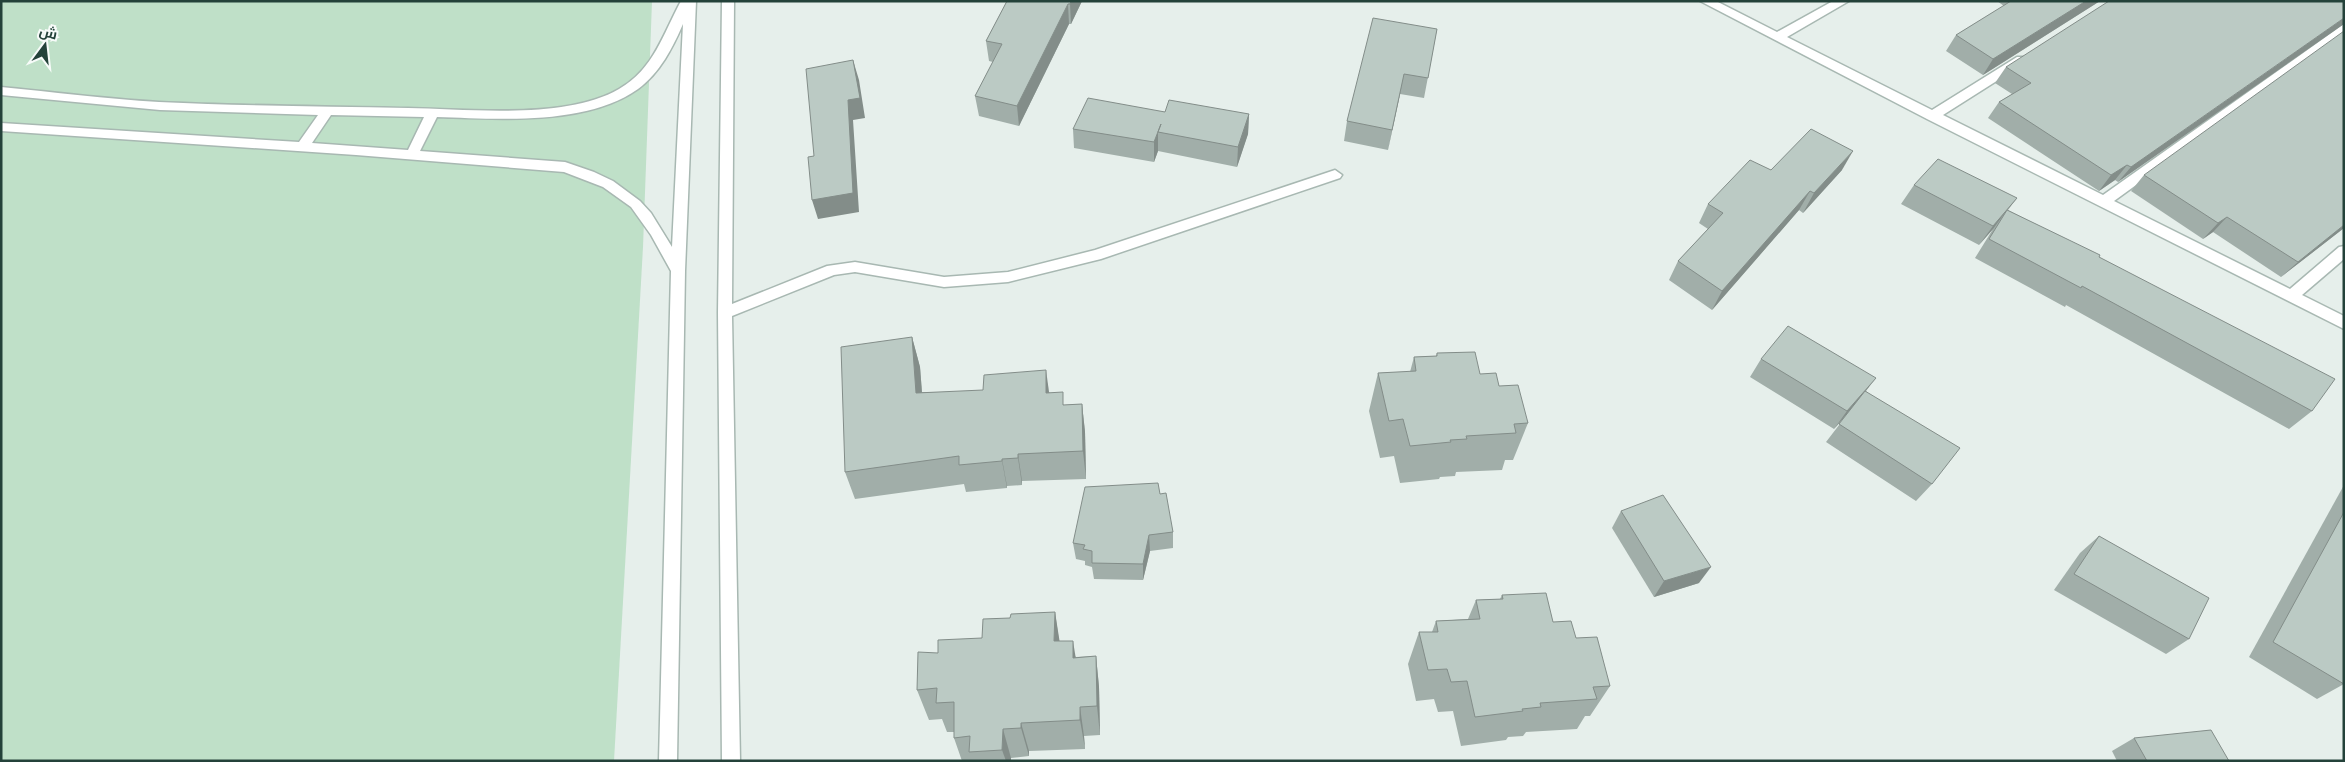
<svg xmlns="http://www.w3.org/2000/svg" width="2345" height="762" viewBox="0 0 2345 762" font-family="'Titillium Web',Cairo,sans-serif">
	<rect width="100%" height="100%" fill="#e6efeb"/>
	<!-- green -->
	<polygon fill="#bfe0c8" points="1,1 652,1 643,247 614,761 1,761"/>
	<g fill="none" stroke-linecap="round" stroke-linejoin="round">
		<!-- minor casing -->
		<g stroke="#a8b8b2" stroke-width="3">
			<g id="minor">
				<path d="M681 1H696L685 271 677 761H659L671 271 651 235 631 207 603 187 564 172 356 155 1 131V123L299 142 318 115 160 110 1 95V87C54 92 106 99 159 102 242 106 325 106 408 108 468 109 566 120 619 89 654 69 663 34 681 1ZM683 24 672 247 651 213 640 201 613 181 594 172 565 162 420 151 437 117C498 119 586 126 638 89 660 73 673 47 683 24ZM331 115 424 117 408 150 312 143Z"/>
				<polygon points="722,1 734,1 732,304 827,266 855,262 944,277 1008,272 1095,250 1335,170 1342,175 1340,178 1101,259 1008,282 944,287 855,272 834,275 732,316 740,761 722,761 718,313"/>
				<polygon points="1700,1 1716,1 1777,32 1833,1 1849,1 1787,37 1932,110 2017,57 2025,57 2027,60 2025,63 1943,115 2103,195 2344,24 2344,34 2114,201 2290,289 2339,247 2344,246 2344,259 2302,295 2344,316 2344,329 1927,119"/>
			</g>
		</g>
		<!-- minor -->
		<use href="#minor" fill="#fff" fill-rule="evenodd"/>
	</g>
	<!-- wall -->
	<g fill="#a1aea9">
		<polygon points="1007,1 1082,1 1071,24 1069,24 1019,126 979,116 975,96 993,62 989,61 986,41"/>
		<polygon points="1997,1 2100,1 1983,75 1946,51 1956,35 2004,6"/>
		<polygon points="2344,1 2118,182 2115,180 2099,191 1988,118 1999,102 2012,94 1995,83 2006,67"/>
		<polygon points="1437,29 1424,98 1400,94 1388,150 1344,141 1347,121"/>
		<polygon points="1165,112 1249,114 1248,134 1237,167 1158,151 1154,162 1074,148 1073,129"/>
		<polygon points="1771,170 1842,170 1803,213 1799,210 1712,310 1669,280 1678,261 1708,229 1699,223 1708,204"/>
		<polygon points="2144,175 2344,228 2281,277 2213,232 2203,239 2131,191"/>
		<polygon points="1914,185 2017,198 2008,210 2099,257 2312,411 2289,429 2066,305 2065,307 1975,258 1993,229 1979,245 1901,204"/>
		<polygon points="912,337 920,367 922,392 1049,392 1064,405 1082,404 1085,432 1086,479 1022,481 1022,485 1007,486 1007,488 966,492 964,484 855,499 845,472"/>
		<polygon points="1437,353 1480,374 1499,386 1528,423 1513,460 1505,460 1502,470 1456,472 1455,476 1440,477 1439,479 1400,483 1394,456 1380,458 1369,411 1378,373 1410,372 1414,357 1436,356"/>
		<polygon points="1761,359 1866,391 1932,484 1916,501 1826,442 1846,416 1834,429 1750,377"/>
		<polygon points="2344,485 2344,684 2317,699 2249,657"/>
		<polygon points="1160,494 1173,532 1173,548 1150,551 1143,580 1094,579 1092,567 1085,565 1085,561 1076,559 1073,543"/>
		<polygon points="1621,511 1699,583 1654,597 1612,528"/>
		<polygon points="2099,536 2189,639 2166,654 2054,590 2080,553"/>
		<polygon points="1502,595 1553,622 1576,638 1610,686 1590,716 1585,716 1577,729 1526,732 1523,736 1508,737 1506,740 1461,746 1453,711 1438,712 1434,699 1416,701 1408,664 1419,632 1432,632 1436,621 1468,619 1476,600 1500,599"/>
		<polygon points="1055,612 1059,641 1076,657 1096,656 1099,687 1100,735 1084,736 1085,749 1029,751 1029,756 1011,758 1011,761 962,761 954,738 954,732 947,732 942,719 929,720 917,690 938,653 982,638 1010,618"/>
		<polygon points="2134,738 2229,761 2117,761 2112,751"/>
	</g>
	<!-- shaded-wall -->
	<g fill="#838d89">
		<polygon points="1071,1 1082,1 1071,24 1070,4"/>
		<polygon points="2086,1 2100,1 1983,75 1993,59"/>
		<polygon points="1068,4 1069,24 1019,126 1017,106"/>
		<polygon points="2344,18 2344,24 2118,182 2131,167"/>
		<polygon points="853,60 859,80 865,118 853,120 859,212 818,219 812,200 848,100"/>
		<polygon points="1404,74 1400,94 1388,150 1392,130"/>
		<polygon points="1249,114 1248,134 1237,167 1238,147"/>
		<polygon points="1161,124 1158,132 1158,151 1154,162 1154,142"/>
		<polygon points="1853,151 1842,170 1803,213 1814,193"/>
		<polygon points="2127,165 2115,180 2099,191 2111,175"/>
		<polygon points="1810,191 1799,210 1712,310 1722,291"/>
		<polygon points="2007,210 1993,229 1979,245 1993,226"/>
		<polygon points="2227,217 2213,232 2203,239 2218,223"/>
		<polygon points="2344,225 2344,228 2281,277 2298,262"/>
		<polygon points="912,337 920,367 924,421 916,393"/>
		<polygon points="1046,370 1050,399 1046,393"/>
		<polygon points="1876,378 1862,396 1834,429 1847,411"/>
		<polygon points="1082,404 1085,432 1086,479 1083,451"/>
		<polygon points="1018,454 1022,481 1022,485 1018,458"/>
		<polygon points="1002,459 1007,486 1007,488 1002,461"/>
		<polygon points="1149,535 1150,551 1143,580 1143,564"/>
		<polygon points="1711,567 1699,583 1654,597 1664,581"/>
		<polygon points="1055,612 1060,644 1054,641"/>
		<polygon points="1073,641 1078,672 1073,658"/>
		<polygon points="1096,656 1099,687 1100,735 1097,706"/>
		<polygon points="1080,707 1084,736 1085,749 1080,720"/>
		<polygon points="1021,723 1029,751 1029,756 1021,728"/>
		<polygon points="1003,729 1011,758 1011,761 1006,761 1002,750"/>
	</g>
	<!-- building -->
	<g fill="#bbcac4" stroke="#838d89">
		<polygon points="1007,1 1071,1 1070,4 1068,4 1017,106 975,96 1002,44 986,41"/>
		<polygon points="2011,1 2086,1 1993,59 1956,35"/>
		<polygon points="2109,1 2344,1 2344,18 2131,167 2127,165 2111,175 1999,102 2031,83 2006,67"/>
		<polygon points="1373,18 1437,29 1428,78 1404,74 1392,130 1347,121"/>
		<polygon points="2344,31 2344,225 2298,262 2227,217 2218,223 2144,175"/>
		<polygon points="853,60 860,98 848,100 853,193 812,200 808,157 814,156 806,69"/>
		<polygon points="1088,98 1165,112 1169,100 1249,114 1238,147 1158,132 1161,124 1154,142 1073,129"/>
		<polygon points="1811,129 1853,151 1814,193 1810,191 1722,291 1678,261 1723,213 1708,204 1750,160 1771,170"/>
		<polygon points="1938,159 2017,198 1993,226 1914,185"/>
		<polygon points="2007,210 2100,255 2099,257 2335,379 2312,411 2082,286 2081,288 1989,239"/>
		<polygon points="1788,326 1876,378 1847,411 1761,359"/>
		<polygon points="912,337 916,393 983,390 984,375 1046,370 1046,393 1063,392 1063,405 1082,404 1083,451 1018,454 1018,458 1002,459 1002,461 959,465 959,456 845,472 841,347"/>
		<polygon points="1475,352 1480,374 1496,373 1499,386 1518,385 1528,423 1514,424 1516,433 1466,436 1467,439 1450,440 1451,442 1410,446 1403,419 1389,421 1378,373 1416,371 1414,357 1437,356 1437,353"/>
		<polygon points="1865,391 1960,448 1932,484 1839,424"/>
		<polygon points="1158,483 1160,494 1166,493 1173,532 1149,535 1143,564 1092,563 1092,551 1083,549 1085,545 1073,543 1085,487"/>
		<polygon points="1663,495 1711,567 1664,581 1621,511"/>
		<polygon points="2344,512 2344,684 2273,642"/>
		<polygon points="2099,536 2209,598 2189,639 2074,574"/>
		<polygon points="1546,593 1553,622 1571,621 1576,638 1597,637 1610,686 1593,687 1597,699 1540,703 1541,707 1522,709 1523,711 1475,717 1467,681 1451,682 1447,669 1428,670 1419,632 1438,632 1436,621 1480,619 1476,600 1503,599 1502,595"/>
		<polygon points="1055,612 1054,641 1073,641 1073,658 1096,656 1097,706 1080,707 1080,720 1021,723 1021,728 1003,729 1002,750 969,752 970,736 954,738 954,702 936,703 937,688 917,690 918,652 938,653 938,640 982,638 983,619 1010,618 1011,614"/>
		<polygon points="2211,730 2229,761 2147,761 2134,738"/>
	</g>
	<!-- border -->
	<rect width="2345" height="762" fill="none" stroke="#24423a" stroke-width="5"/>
	<!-- north arrow -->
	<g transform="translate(45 45) rotate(15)" stroke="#f7fbf9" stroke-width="4" paint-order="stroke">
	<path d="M0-4L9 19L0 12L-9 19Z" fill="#24423a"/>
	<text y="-8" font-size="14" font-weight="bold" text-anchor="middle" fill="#24423a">ش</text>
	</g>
</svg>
